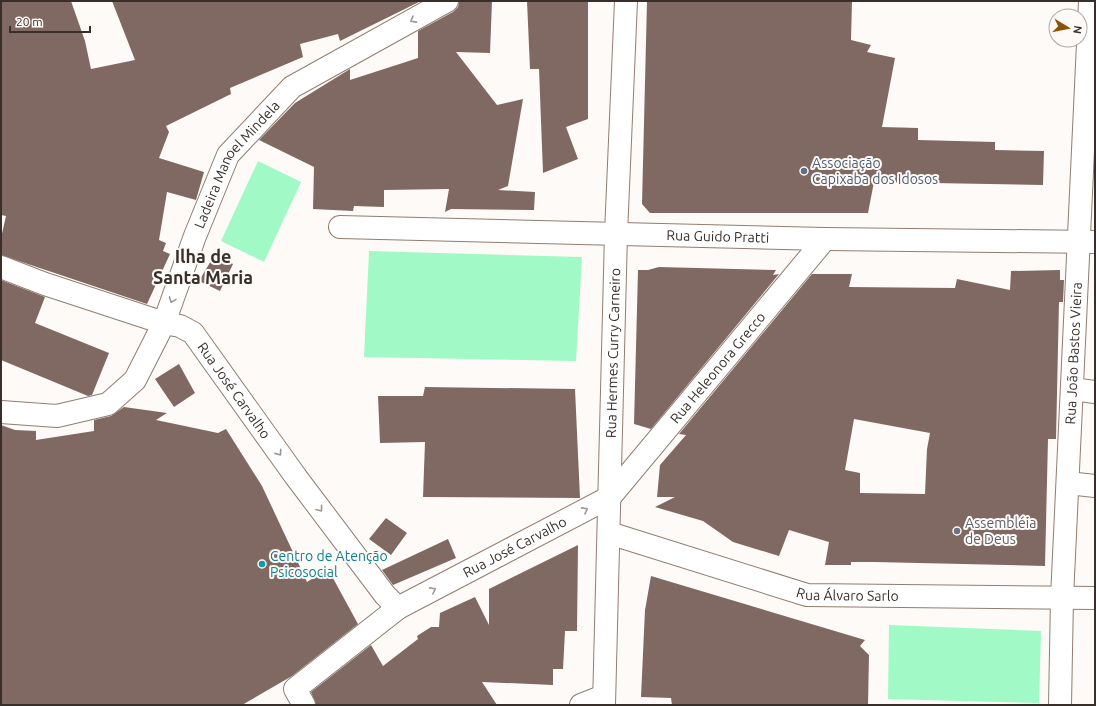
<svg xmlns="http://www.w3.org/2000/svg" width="1096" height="706" viewBox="0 0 1096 706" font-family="Ubuntu,sans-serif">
	<rect width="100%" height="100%" fill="#fefaf7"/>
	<!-- green -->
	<g fill="#a1f9c6">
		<polygon points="258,161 301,182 264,262 221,241"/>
		<polygon points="369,251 582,257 576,361 364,357"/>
		<polygon points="889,625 1041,631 1039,703 888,699"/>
	</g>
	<!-- building -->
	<g fill="#806963" fill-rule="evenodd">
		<polygon points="1,1 71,1 85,41 91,69 135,60 112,1 421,1 340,41 338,34 300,44 303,57 230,88 231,94 166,126 169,132 159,158 204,172 196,200 167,192 159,240 166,243 163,251 170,254 147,304 1,255 1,238 6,216 1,215"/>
		<polygon points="459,1 492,1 490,53 456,52 497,105 523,99 508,186 498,190 535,192 534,210 451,209 445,212 449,189 384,190 384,207 354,206 353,211 313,209 314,167 259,140 295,103 350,69 350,80 418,58 418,31 453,12 458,7"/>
		<polygon points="527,1 588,1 588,119 566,127 578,159 543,173 539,69 530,69"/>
		<polygon points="647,1 852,1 851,40 871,45 867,52 895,58 882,127 918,128 918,140 995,142 995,150 1044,151 1043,185 874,182 868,213 650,213 642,204"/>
		<polygon points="215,254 233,264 220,291 199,281"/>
		<polygon points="659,267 776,270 773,275 779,274 651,429 634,424 638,270 648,270"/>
		<path d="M1060 270V280H1064L1063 302H1059L1056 439H1048L1045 566 874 562H851V565H825L829 542 789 530 779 556 733 542 703 521 655 507 675 497H657L660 465 686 435 679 434 812 274H852L849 287 955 288 957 279 1010 290 1011 271ZM854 419 930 433 927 449 925 494 860 493V473L845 470Z"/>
		<polygon points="1,280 45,297 35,323 109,353 92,395 88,396 1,360"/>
		<polygon points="179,364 195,393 174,407 155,379"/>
		<polygon points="425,387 575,389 580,498 423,497 425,442 380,443 378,396 423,396"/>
		<polygon points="124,407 167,413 156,420 218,433 226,429 262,486 307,582 328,569 358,624 292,676 242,705 1,705 1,425 15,430 36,431 36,440 94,431 94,420 111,416"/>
		<polygon points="386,518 407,533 391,555 369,539"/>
		<polygon points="448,539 456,558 393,585 382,570"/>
		<polygon points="578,545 577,631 565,631 563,669 553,669 553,685 482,682 497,705 316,705 311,692 371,645 383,666 418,639 417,636 431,627 439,627 440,613 475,597 489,625 489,589"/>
		<polygon points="651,576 865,640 860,646 869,655 868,705 672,705 671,698 641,697 645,610"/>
	</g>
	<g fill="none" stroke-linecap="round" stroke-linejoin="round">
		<!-- minor casing -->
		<g stroke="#917d70" stroke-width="24">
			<g id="minor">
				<path id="s1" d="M340 227 825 239 1095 242"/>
				<path id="s2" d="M1 267 45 284 164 323 180 326 193 333 296 477 385 595 398 608"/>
				<polyline points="1072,389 1095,392"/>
				<path id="s3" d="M1 412 57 416 108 404 135 380 164 323 195 236 228 155 292 87 447 1"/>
				<polyline points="1068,483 1095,486"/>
				<path id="s4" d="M609 533 807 595 1095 598"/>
				<path id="s5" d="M304 705 295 689 398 608 610 497 825 239"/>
				<polyline points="581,705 604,696"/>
				<path id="s6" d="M604 705 616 234 626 1"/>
				<path id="s7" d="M1060 705 1062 598 1090 1"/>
			</g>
		</g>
		<!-- minor -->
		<use href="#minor" stroke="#fff" stroke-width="22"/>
	</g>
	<!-- one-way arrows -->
	<defs><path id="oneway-chevron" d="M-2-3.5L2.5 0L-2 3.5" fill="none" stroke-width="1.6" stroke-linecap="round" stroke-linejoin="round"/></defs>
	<g stroke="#9c9794">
		<use href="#oneway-chevron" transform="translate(413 20) rotate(151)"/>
		<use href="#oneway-chevron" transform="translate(172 300) rotate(110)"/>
		<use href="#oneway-chevron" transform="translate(279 453) rotate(55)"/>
		<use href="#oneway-chevron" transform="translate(320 509) rotate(53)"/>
		<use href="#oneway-chevron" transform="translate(585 510) rotate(-28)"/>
		<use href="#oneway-chevron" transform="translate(433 590) rotate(-28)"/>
	</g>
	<!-- markers -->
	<circle fill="#5c6f8a" stroke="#fefaf7" stroke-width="1.5" cx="804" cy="171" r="4"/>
	<circle fill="#6b7280" stroke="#fefaf7" stroke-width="1.5" cx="957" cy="531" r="4"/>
	<circle fill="#0f9aa8" stroke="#fefaf7" stroke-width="1.5" cx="262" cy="564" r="4"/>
	<g text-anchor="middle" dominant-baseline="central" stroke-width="4" stroke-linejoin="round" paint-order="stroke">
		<!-- service labels -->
		<g font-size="14" fill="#4e5e75" stroke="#fefaf7" text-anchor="start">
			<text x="812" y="163">Associação<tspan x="812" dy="16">Capixaba dos Idosos</tspan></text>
		</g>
		<!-- street labels -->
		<g font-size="14" fill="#382f2a" stroke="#fefaf7">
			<text stroke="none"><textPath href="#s3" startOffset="385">Ladeira Manoel Mindela</textPath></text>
			<text stroke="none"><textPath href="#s1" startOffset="378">Rua Guido Pratti</textPath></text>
			<text stroke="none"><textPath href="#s6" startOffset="352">Rua Hermes Curry Carneiro</textPath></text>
			<text stroke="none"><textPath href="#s7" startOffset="352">Rua João Bastos Vieira</textPath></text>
			<text stroke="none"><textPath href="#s5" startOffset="557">Rua Heleonora Grecco</textPath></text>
			<text stroke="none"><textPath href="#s2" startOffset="274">Rua José Carvalho</textPath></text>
			<text stroke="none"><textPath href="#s5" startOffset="281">Rua José Carvalho</textPath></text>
			<text stroke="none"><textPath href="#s4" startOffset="248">Rua Álvaro Sarlo</textPath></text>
		</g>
		<!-- worship labels -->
		<g font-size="14" fill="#5b616d" stroke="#fefaf7" text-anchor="start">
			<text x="965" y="523">Assembléia<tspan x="965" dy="16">de Deus</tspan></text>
		</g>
		<!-- culture labels -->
		<g font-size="14" fill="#0d838f" stroke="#fefaf7" text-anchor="start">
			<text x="270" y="556">Centro de Atenção<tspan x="270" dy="16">Psicosocial</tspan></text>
		</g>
		<!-- district labels -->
		<g font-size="18" font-weight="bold" fill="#382f2a" stroke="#fefaf7">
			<text x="203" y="256">Ilha de<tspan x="203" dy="21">Santa Maria</tspan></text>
		</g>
	</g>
	<!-- border -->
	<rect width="1096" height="706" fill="none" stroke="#382f2a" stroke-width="4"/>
	<!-- north arrow -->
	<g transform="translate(1068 28) rotate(100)"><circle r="19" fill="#fefaf7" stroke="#afa9a5"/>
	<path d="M0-3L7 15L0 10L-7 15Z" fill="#8b5308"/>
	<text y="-6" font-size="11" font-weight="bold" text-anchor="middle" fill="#382f2a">N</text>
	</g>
	<!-- scale -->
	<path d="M10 26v6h80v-6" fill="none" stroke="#382f2a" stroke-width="2"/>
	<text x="16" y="26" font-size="12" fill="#382f2a" stroke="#fefaf7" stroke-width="3" paint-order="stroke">20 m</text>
</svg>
